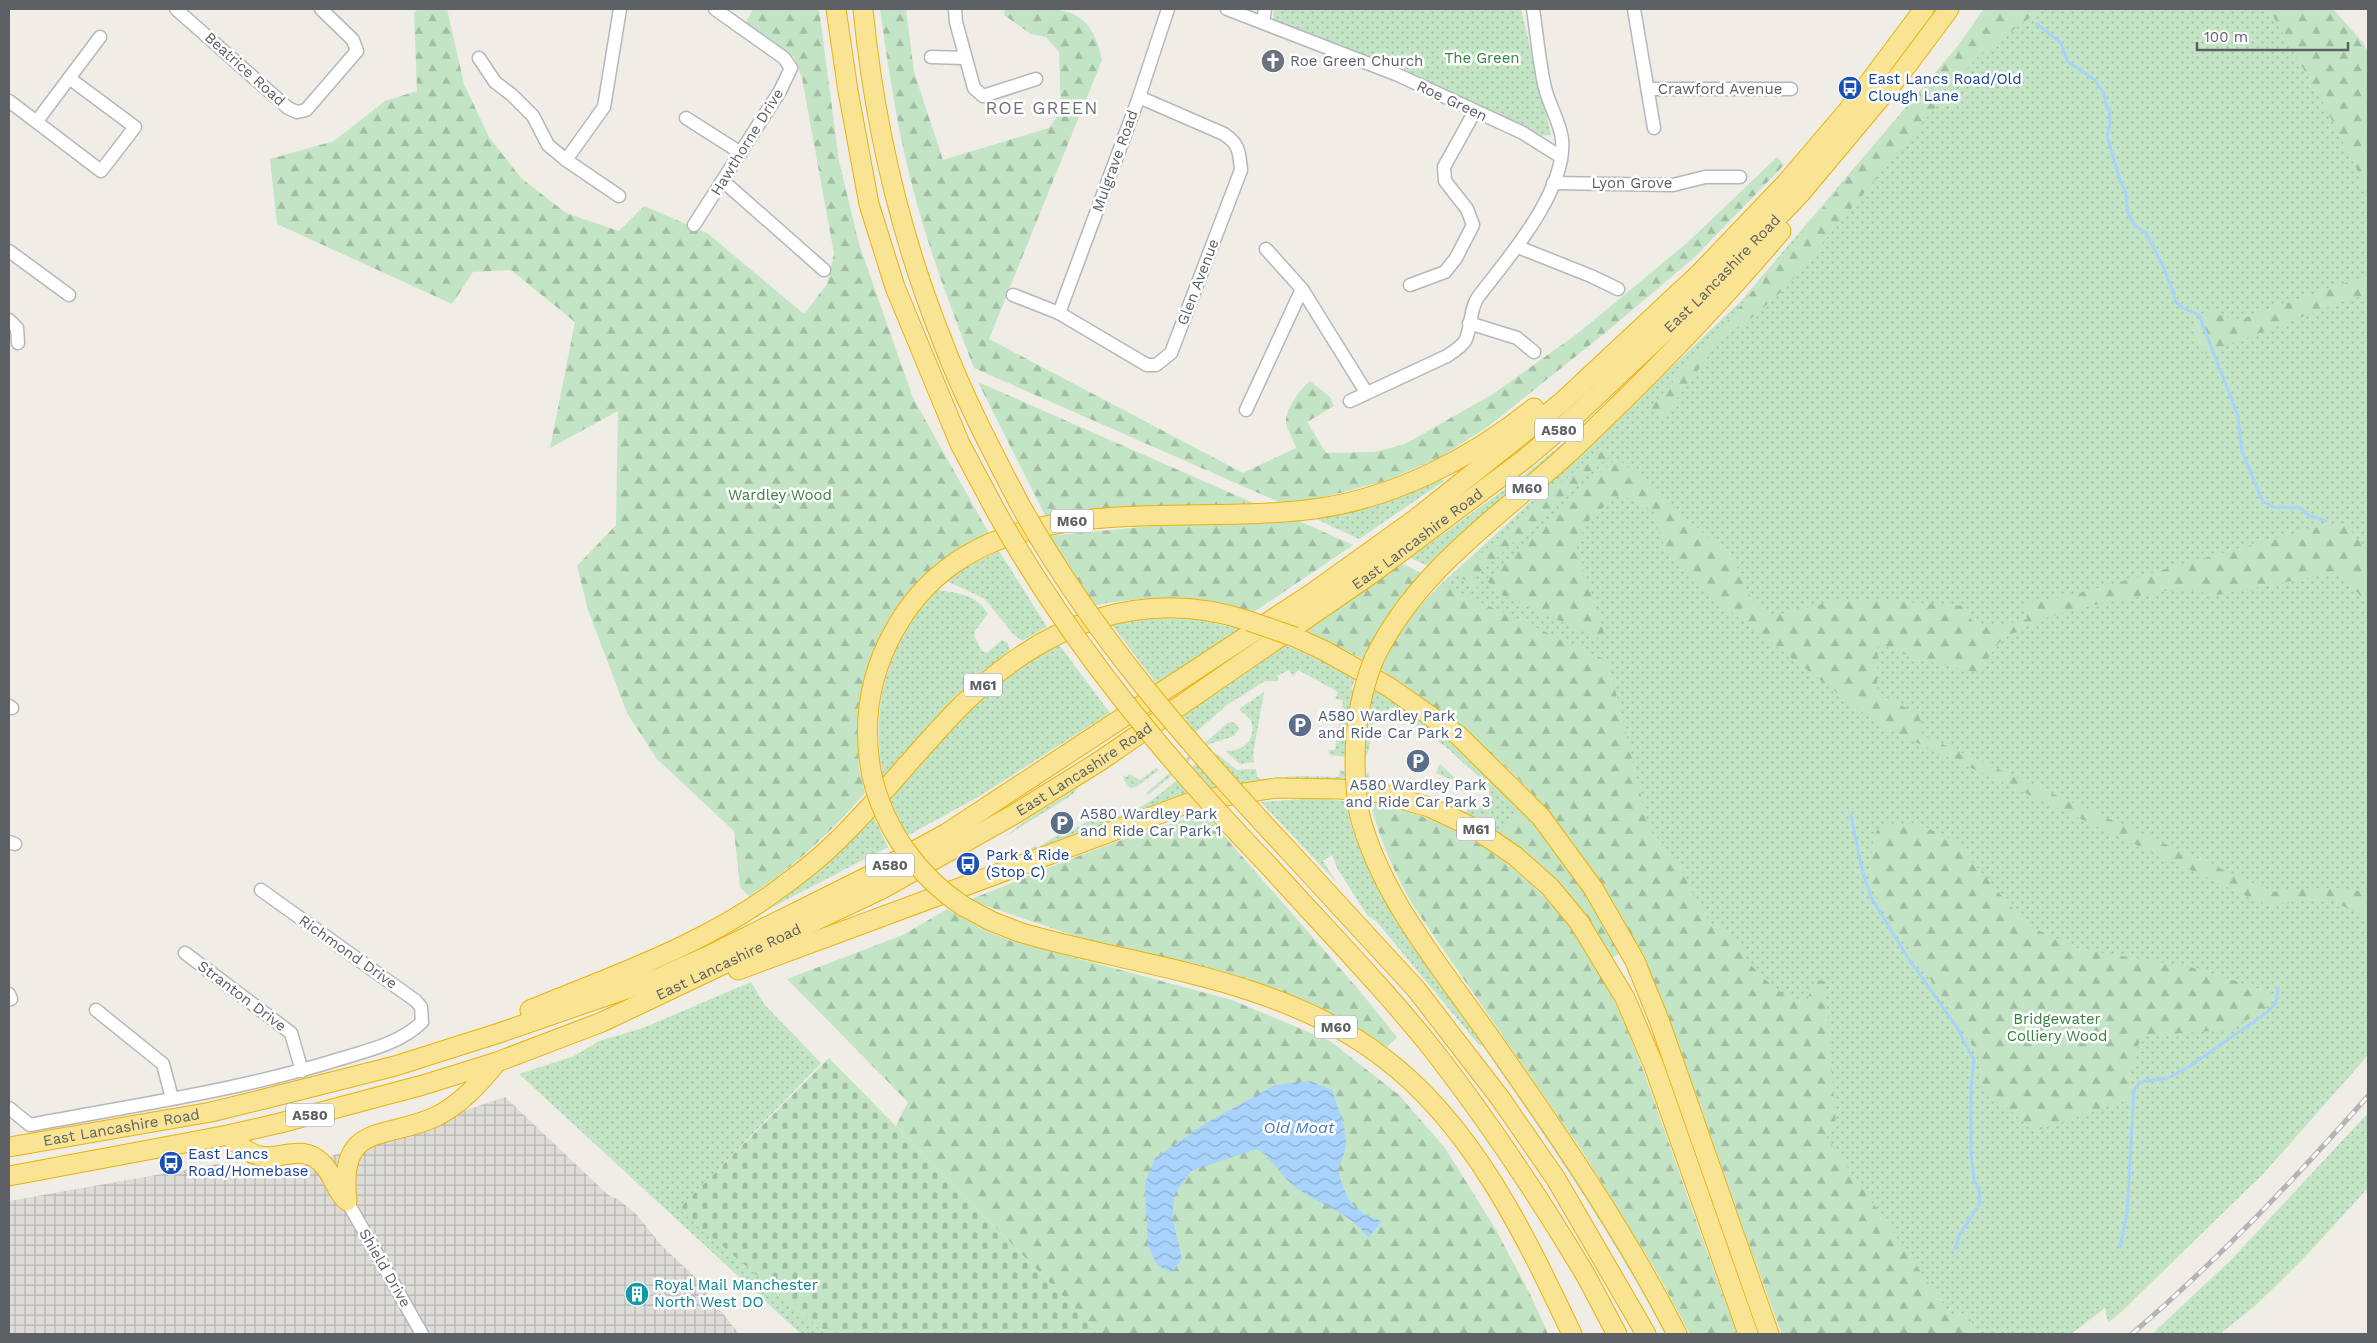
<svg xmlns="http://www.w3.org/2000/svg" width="2377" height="1343" viewBox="0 0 2377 1343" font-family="'Work Sans',sans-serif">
	<defs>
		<pattern id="industrial-grid" width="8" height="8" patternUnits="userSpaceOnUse" patternTransform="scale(1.25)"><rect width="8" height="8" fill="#dedcd8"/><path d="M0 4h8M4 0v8" fill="none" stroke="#b7b6b3"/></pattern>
		<pattern id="green-dots" width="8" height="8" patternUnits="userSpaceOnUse" patternTransform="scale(1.25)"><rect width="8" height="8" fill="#c3e5c5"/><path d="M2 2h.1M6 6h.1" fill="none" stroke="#a2bda4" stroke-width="1.8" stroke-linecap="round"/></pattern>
		<pattern id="forest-firs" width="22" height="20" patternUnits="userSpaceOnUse" patternTransform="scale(1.25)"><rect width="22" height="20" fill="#c3e5c5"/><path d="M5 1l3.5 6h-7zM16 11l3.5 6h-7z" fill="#a2bda4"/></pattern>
		<pattern id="cemetery-stones" width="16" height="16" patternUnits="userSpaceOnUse" patternTransform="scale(1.25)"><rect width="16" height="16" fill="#c3e5c5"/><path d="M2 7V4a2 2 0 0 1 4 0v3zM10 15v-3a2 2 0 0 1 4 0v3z" fill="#a2bda4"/></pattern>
		<pattern id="water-waves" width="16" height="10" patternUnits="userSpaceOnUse" patternTransform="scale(1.25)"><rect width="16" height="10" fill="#a9d3fc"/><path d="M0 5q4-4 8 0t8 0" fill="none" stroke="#8dafd0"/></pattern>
	</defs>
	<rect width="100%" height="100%" fill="#efede6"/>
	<!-- industrial -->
	<polygon fill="url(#industrial-grid)" points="505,1097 607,1194 619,1200 637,1215 662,1246 694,1276 739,1334 9,1334 9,1201 218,1164 275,1175"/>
	<!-- green -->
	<g fill="url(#green-dots)">
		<polygon points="1274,9 1521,9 1551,135 1539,136 1273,19"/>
		<path d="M1984 9H2333L2363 43 2368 53V1055L2265 1172 2117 1316 2108 1322 2105 1308 2071 1334H1782C1756 1265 1732 1196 1708 1127 1666 1007 1630 906 1545 808 1498 753 1441 710 1381 669L1414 613 1441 584 1505 526 1741 301 1958 46Z"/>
		<polygon points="1603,411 1431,567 1410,558 1519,479"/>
		<path d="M1442 479 1444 481 1359 539 1314 518C1363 511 1397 499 1442 479Z"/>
		<polygon points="999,551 1047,627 1022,641 1014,635 985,599 947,581 967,567"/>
		<path d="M938 590C957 593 978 595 988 614L975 631 974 636 982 651 987 653 1002 640 1007 642 1010 650 957 694 883 777C870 705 887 643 938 590Z"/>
		<polygon points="1174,618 1200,620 1240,629 1157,684 1111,624 1129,620"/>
		<polygon points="1057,642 1110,713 978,797 907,836 890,799 962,717 1001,681"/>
		<path d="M1281 643 1356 676 1351 689 1371 698 1374 687 1434 728 1473 760 1523 809 1500 835 1483 824 1283 781 1014 859 1035 846 1037 848 1061 833 1064 836 1094 817C1136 826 1178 777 1208 753L1217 754 1237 770 1256 769 1257 777 1261 779 1301 776 1339 777 1340 770 1365 777 1367 773H1369L1368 780 1430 797 1466 812 1470 805 1477 810 1489 797V786L1446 747 1391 707 1385 716 1375 714 1369 749 1365 759 1330 755 1328 750H1335L1343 700 1335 699 1338 692 1298 670 1293 676 1289 670 1277 676 1279 681H1265L1227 705 1196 732 1179 711Z"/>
		<path d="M1264 692 1253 754 1254 762 1240 764 1225 751C1244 751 1257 740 1251 720L1239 709Z"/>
		<polygon points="1233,722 1237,725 1239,729 1234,736 1209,744 1148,795 1146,793 1228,723"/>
		<polygon points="1440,764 1466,788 1466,792 1455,789 1458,782 1436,773"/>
		<polygon points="1156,768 1159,770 1136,787 1130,788 1125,782 1123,775 1127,777 1129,774 1140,780"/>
		<polygon points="1079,787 1072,795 1006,836 1026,820"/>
		<path d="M1318 798 1345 801 1353 832 1370 867 1569 1162 1670 1334H1665C1612 1233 1548 1140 1483 1046L1478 1044 1377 922 1367 915 1337 868 1332 855 1323 861 1337 883 1261 802Z"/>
		<polygon points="873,815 888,847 763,912 762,909"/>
		<polygon points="751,982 764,1004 821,1063 680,1209 826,1334 801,1334 519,1074 574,1056 599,1041 643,1028"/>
		<polygon points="2368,1113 2368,1188 2302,1260 2256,1305 2220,1334 2152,1334 2229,1262"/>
	</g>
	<!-- forest -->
	<g fill="url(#forest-firs)">
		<path d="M418 9H447L464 84 489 137 521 178 566 213 619 231 644 206 707 233 804 314 827 284 834 254 802 78 794 57 745 24 753 9H819L839 161 859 244 913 398 990 535 939 564 910 594 886 628 861 699 857 727 859 768 865 793C831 832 792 869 749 896L740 887 734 831 657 759 627 713 588 610 577 566 616 525 618 411 550 448 575 322 511 270 473 272 452 304 277 224 270 159 334 141 385 101 417 91 414 13Z"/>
		<path d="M880 9H906L914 72 943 160 1049 128 1061 110 1059 52 1046 37 1031 34 1004 15 1005 9C1055 9 1090 0 1102 60L989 339 1243 473 1296 448C1294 441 1286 427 1286 422 1286 407 1300 390 1310 381L1330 397 1334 406 1307 422 1326 453 1375 452 1405 444 1493 394 1577 334 1688 242 1777 157 1784 165 1695 257 1605 333 1490 425 1441 457 1385 481 1317 499 1279 502 974 368C950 305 926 243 910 177 896 122 888 65 880 9Z"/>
		<polygon points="1984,9 2041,9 1977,57 1786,287 1754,316 1722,338 1662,418 1649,409 1742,304 1958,46"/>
		<polygon points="2264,9 2333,9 2363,43 2368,53 2368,205 2356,167 2323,103 2273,16"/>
		<polygon points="2368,275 2368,295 2350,299 2204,354 2193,331 2210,310 2236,321"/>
		<polygon points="978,382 1258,505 1144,507 1046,517"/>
		<polygon points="1603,446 1612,454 1475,577 1478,588 1457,575"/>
		<path d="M1617 458 1723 550 1736 565 1753 602 1769 617 1834 601H1895L1962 606 1973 622 1996 627 2027 619 2025 603 2073 595 2312 528 2345 523 2368 552V605L2340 572 2217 595 2179 588 2090 606 2045 618 2002 639 1977 673 1911 657 1878 643 1877 693 1918 714 1922 724V735L2273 892C2307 888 2334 885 2368 893V919L2328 898 2266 905 1879 725 1717 601 1688 574 1664 545 1658 528 1655 513 1639 502 1619 495 1591 517 1576 545 1607 642 1493 591 1487 579Z"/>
		<path d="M1299 521 1353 545 1254 612C1194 594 1151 595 1090 606L1049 536 1152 526Z"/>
		<polygon points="1402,564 1424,574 1390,615 1363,659 1303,629"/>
		<path d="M1441 584 1608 661 1649 828 1677 861 1701 909 1711 923 1728 932 1742 946 1748 962 1772 986 1798 1003 1807 1000 1815 980 1825 981 1836 1126 1825 1135 1953 1318 1965 1312 1980 1334H1782C1756 1265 1732 1196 1708 1127 1666 1007 1630 906 1545 808 1498 753 1441 710 1381 669 1397 631 1414 613 1441 584Z"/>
		<path d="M1374 804C1415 810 1455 828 1489 851 1598 924 1631 1034 1672 1152 1693 1213 1715 1274 1737 1334H1690L1656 1271 1582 1151 1414 907C1395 874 1381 843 1371 806Z"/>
		<path d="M1523 809C1561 854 1592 901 1620 953L1612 958 1599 937 1500 835Z"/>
		<path d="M1205 814 1358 989 1397 1037 1387 1047 1366 1035 969 900C1047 869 1124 835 1205 814Z"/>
		<polygon points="1917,823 1953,840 2028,926 2080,949 2199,969 2271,993 2264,1012 2225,1030 2141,1036 2131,1072 2130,1099 2035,1131 1980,1086 1982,1061 1937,989 1884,912 1871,881 1872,845 1877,830 1887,824"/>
		<polygon points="947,909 988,932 1012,941 1232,1000 1330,1041 1399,1095 1445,1148 1496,1230 1530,1294 1548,1334 1100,1334 896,1126 908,1102 787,979 903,935"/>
	</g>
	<!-- cemetery -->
	<polygon fill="url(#cemetery-stones)" points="829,1058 1100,1334 826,1334 679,1209"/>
	<!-- water -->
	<path fill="url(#water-waves)" d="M1310 1081 1332 1090C1342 1121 1354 1138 1338 1169 1346 1199 1352 1212 1382 1221L1368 1238C1352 1213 1318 1204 1295 1187 1280 1176 1271 1156 1257 1149L1191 1171 1175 1193 1172 1216 1182 1259 1172 1273 1157 1265 1148 1246 1145 1183 1155 1158 1206 1123 1275 1085Z"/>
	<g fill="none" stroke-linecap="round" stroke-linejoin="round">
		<!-- stream -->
		<g stroke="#a9d3fc" stroke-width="3">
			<polyline points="2037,24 2061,43 2067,61 2095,80 2104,94 2107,108 2110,110 2110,124 2107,136 2120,181 2126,193 2127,210 2135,226 2146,233 2162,264 2174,293 2175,301 2183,308 2199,315 2238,416 2242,452 2263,502 2274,507 2300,508 2308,515 2326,521"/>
			<polyline points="1851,815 1862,870 1871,897 1906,955 1956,1026 1974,1060 1971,1088 1971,1153 1974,1180 1979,1188 1980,1203 1960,1234 1955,1249"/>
			<polyline points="2120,1247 2127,1214 2134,1090 2140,1082 2168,1078 2190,1066 2265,1014 2276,1003 2278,988"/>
		</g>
		<!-- minor casing -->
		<g stroke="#b6b7bc" stroke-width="15">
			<g id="minor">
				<polyline points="176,9 288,108 297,112 306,110 357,51 353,40 321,9"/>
				<polyline points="955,9 956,22 974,88 983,96 1036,79"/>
				<polyline points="1227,9 1398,75 1523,133 1561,157"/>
				<polyline points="1634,9 1654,128"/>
				<polyline points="1263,22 1265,9"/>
				<polyline points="931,57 965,58"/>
				<polyline points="479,58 495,82 512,95 533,116 548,145 566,160 619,196"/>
				<polyline points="1649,89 1791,89"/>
				<polyline points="9,101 101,171 135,127 69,78"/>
				<polyline points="686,118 741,153"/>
				<polyline points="37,121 100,37"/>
				<polyline points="566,160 604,107 620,9"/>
				<polyline points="723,181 824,270"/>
				<polyline points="1553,183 1673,185 1705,177 1740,177"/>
				<polyline points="694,225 780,91 791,68 784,58 715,9"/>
				<polyline points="1518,247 1591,276 1618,289"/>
				<polyline points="1266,249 1302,289 1366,392"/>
				<polyline points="9,251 69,295"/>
				<polyline points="1410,285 1445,272 1456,258 1473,225 1467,209 1445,181 1444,167 1475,111"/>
				<path d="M1013 295 1059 313 1147 365H1156L1171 353 1241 170C1239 152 1240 145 1224 134L1139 97"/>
				<polyline points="1059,313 1139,97 1168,9"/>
				<polyline points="9,320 17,328 18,343"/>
				<polyline points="1469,323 1517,338 1534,352"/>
				<path d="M1350 401 1447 356C1453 352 1461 347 1465 341 1472 328 1469 310 1478 297 1508 258 1567 191 1562 139 1560 122 1549 105 1545 88 1539 62 1537 35 1533 9"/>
				<polyline points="1246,410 1302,289"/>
				<polyline points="9,706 12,708"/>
				<polyline points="9,842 15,844"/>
				<polyline points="185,953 291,1033 302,1071"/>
				<polyline points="9,994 11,999"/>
				<polyline points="96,1010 163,1064 172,1098"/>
				<path d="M9 1108 30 1125C134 1105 242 1090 343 1058 370 1050 402 1042 422 1022L421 1007 416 1001 261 890"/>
				<polyline points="347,1201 422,1334"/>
			</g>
		</g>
		<!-- highway casing -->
		<g stroke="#ebb109" stroke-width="21">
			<g id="highway">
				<polyline points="836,9 848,91 869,204 895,287 960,444 997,513"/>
				<path d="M863 9C874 122 900 235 942 340 963 396 991 449 1018 501"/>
				<polyline points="1295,637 1325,651 1389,687 1459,736 1541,817 1593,888 1635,961 1659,1020 1769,1334"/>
				<path d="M1374 659C1418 568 1501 516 1573 449 1646 380 1717 307 1781 231"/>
				<path d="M872 776C862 726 869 676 894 631 978 479 1172 528 1314 509 1395 498 1472 458 1534 408"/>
				<path d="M1359 812C1379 896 1445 972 1494 1043 1560 1137 1625 1232 1677 1334"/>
				<polyline points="1288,850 1416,989 1500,1098 1556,1179 1646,1334"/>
				<path d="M1270 867C1325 928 1383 987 1434 1051 1489 1122 1539 1197 1585 1274 1596 1294 1606 1314 1617 1334"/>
				<path d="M963 906 991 921 1019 932C1096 955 1177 966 1254 992 1299 1007 1343 1027 1381 1056 1472 1123 1525 1235 1572 1334"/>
				<polyline points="738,970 1194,801 1276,788 1339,789 1380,793 1429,807 1474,828 1515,856 1550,887 1579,922 1625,998 1654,1066 1748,1334"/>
				<path d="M530 1010C615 975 706 944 780 888 801 873 821 857 839 839 884 795 922 744 967 700 1045 624 1142 586 1249 621"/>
				<path d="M228 1135C237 1143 247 1153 260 1156 278 1160 297 1147 314 1157 331 1167 333 1185 344 1198"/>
				<path id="s1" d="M9 1147 211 1112 264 1099 395 1066 499 1033 661 977 706 957 865 878 947 833 1311 594 1417 518 1562 402 1699 274 1786 183 1850 108 1924 9"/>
				<path id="s2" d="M9 1176 228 1135 280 1123 423 1085 497 1062 602 1022 882 889 1013 815 1100 761 1374 572 1526 458 1575 416 1697 301 1800 194 1902 72 1949 9"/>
				<path d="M347 1201C338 1121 385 1140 435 1117 460 1105 480 1083 497 1062"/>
			</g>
		</g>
		<!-- minor -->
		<use href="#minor" stroke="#fff" stroke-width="12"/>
		<!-- highway -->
		<use href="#highway" stroke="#f9e493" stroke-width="19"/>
		<!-- rail casing -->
		<g stroke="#b4b4b5" stroke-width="5">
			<path id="rail" d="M2132 1334C2219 1259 2293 1181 2368 1096"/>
		</g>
		<!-- rail -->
		<use href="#rail" stroke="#fff" stroke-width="3" stroke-dasharray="9" stroke-linecap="butt"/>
		<!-- highway-bridge casing -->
		<g stroke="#ebb109" stroke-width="21" stroke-linecap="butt">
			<g id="highway-bridge">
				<path d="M1018 501C1090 632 1187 742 1288 850"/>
				<path d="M997 513C1071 645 1166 759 1270 867"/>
				<polyline points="1249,621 1295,637"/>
				<path d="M872 776C885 830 917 875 963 906"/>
				<path d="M1359 812C1351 759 1354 709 1374 659"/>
			</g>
		</g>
		<!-- highway-bridge -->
		<use href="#highway-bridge" stroke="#f9e493" stroke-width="19"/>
	</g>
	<!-- icons -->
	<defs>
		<g id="church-disc" transform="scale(1.25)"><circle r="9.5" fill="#6b7280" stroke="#fff"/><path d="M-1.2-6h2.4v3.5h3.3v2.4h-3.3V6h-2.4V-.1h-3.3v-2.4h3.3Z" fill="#fff"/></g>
		<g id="bus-disc" transform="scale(1.25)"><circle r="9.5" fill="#1a4fb4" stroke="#fff"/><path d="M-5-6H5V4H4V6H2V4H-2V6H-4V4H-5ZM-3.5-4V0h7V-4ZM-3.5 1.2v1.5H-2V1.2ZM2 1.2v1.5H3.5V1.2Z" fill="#fff"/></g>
		<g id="parking-disc" transform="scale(1.25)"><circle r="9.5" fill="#5c6f8a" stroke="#fff"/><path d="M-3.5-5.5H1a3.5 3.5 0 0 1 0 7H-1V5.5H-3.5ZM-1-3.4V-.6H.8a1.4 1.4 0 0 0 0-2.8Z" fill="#fff"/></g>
		<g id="building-disc" transform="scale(1.25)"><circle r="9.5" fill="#0f9aa8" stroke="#fff"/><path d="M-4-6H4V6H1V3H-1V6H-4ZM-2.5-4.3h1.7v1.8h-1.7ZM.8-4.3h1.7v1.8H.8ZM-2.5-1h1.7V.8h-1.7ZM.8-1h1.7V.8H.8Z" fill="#fff"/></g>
	</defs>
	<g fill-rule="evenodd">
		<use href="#church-disc" x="1273" y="61"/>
		<use href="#bus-disc" x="1850" y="88"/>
		<use href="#parking-disc" x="1300" y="725"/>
		<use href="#parking-disc" x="1418" y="761"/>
		<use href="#parking-disc" x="1062" y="823"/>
		<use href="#bus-disc" x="968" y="864"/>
		<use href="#bus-disc" x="171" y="1163"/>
		<use href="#building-disc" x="637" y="1294"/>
	</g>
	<g text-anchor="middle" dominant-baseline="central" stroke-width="5" stroke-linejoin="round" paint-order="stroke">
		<!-- shield labels -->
		<g fill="#fff" stroke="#8e9093" stroke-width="1">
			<rect x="1535" y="418.5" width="48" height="23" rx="4"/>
			<rect x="1506" y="476.5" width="42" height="23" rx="4"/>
			<rect x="1051" y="509.5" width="42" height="23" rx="4"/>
			<rect x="964" y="673.5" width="38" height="23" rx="4"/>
			<rect x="1457" y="817.5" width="38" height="23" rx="4"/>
			<rect x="866" y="853.5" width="48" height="23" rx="4"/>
			<rect x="1315" y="1015.5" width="42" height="23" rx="4"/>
			<rect x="286" y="1103.5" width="48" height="23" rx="4"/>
		</g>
		<g font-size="14" font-weight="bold" fill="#5d6065">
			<text x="1559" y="430">A580</text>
			<text x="1527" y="488">M60</text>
			<text x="1072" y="521">M60</text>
			<text x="983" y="685">M61</text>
			<text x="1476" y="829">M61</text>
			<text x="890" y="865">A580</text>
			<text x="1336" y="1027">M60</text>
			<text x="310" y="1115">A580</text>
		</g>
		<!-- park labels -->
		<g font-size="15" fill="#388240" stroke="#fff">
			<text x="1482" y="58">The Green</text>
			<text x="780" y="495">Wardley Wood</text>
			<text x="2057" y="1019">Bridgewater<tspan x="2057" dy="17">Colliery Wood</tspan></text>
		</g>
		<!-- worship labels -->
		<g font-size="15" fill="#5b616d" stroke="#fff" text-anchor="start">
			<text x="1290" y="61">Roe Green Church</text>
		</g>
		<!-- street labels -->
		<g font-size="15" fill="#5d6065" stroke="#fff">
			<text transform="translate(245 69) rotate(42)">Beatrice Road</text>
			<text x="1720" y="89">Crawford Avenue</text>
			<text transform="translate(1452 101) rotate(25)">Roe Green</text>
			<text transform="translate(747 142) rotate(-58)">Hawthorne Drive</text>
			<text transform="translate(1115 161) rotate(-70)">Mulgrave Road</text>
			<text x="1632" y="183">Lyon Grove</text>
			<text stroke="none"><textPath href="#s2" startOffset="1969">East Lancashire Road</textPath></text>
			<text transform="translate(1198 282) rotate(-69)">Glen Avenue</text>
			<text stroke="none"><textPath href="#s2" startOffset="1564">East Lancashire Road</textPath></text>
			<text stroke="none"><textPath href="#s2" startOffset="1159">East Lancashire Road</textPath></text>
			<text transform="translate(348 952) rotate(35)">Richmond Drive</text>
			<text stroke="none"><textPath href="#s2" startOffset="754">East Lancashire Road</textPath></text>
			<text transform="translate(242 996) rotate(37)">Stranton Drive</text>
			<text stroke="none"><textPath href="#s1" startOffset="114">East Lancashire Road</textPath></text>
			<text transform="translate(385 1268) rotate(60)">Shield Drive</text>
		</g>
		<!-- transit labels -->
		<g font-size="15" fill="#164399" stroke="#fff" text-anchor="start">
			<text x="1868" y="79">East Lancs Road/Old<tspan x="1868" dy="17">Clough Lane</tspan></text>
			<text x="986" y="855">Park &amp; Ride<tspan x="986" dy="17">(Stop C)</tspan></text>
			<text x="188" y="1154">East Lancs<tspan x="188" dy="17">Road/Homebase</tspan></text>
		</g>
		<!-- service labels -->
		<g font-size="15" fill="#4e5e75" stroke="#fff" text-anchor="start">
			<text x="1318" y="716">A580 Wardley Park<tspan x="1318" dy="17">and Ride Car Park 2</tspan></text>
			<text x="1418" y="785" text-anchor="middle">A580 Wardley Park<tspan x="1418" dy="17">and Ride Car Park 3</tspan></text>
			<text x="1080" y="814">A580 Wardley Park<tspan x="1080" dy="17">and Ride Car Park 1</tspan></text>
		</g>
		<!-- culture labels -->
		<g font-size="15" fill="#0d838f" stroke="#fff" text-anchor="start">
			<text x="654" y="1285">Royal Mail Manchester<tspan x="654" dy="17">North West DO</tspan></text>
		</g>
		<!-- water labels -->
		<g font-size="16" font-style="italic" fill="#4878b6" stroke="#fff">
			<text x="1299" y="1127">Old Moat</text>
		</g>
		<!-- quarter labels -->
		<g font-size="18" letter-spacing="1" fill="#6e7277" stroke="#fff">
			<text x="1042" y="107">ROE GREEN</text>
		</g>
	</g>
	<!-- border -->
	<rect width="2377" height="1343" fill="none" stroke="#5d6065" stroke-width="20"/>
	<!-- scale -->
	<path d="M2197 42v8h151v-8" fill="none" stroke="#5d6065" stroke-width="2.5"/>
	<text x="2204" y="42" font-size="15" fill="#5d6065" stroke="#ffffff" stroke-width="4" paint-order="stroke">100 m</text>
</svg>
